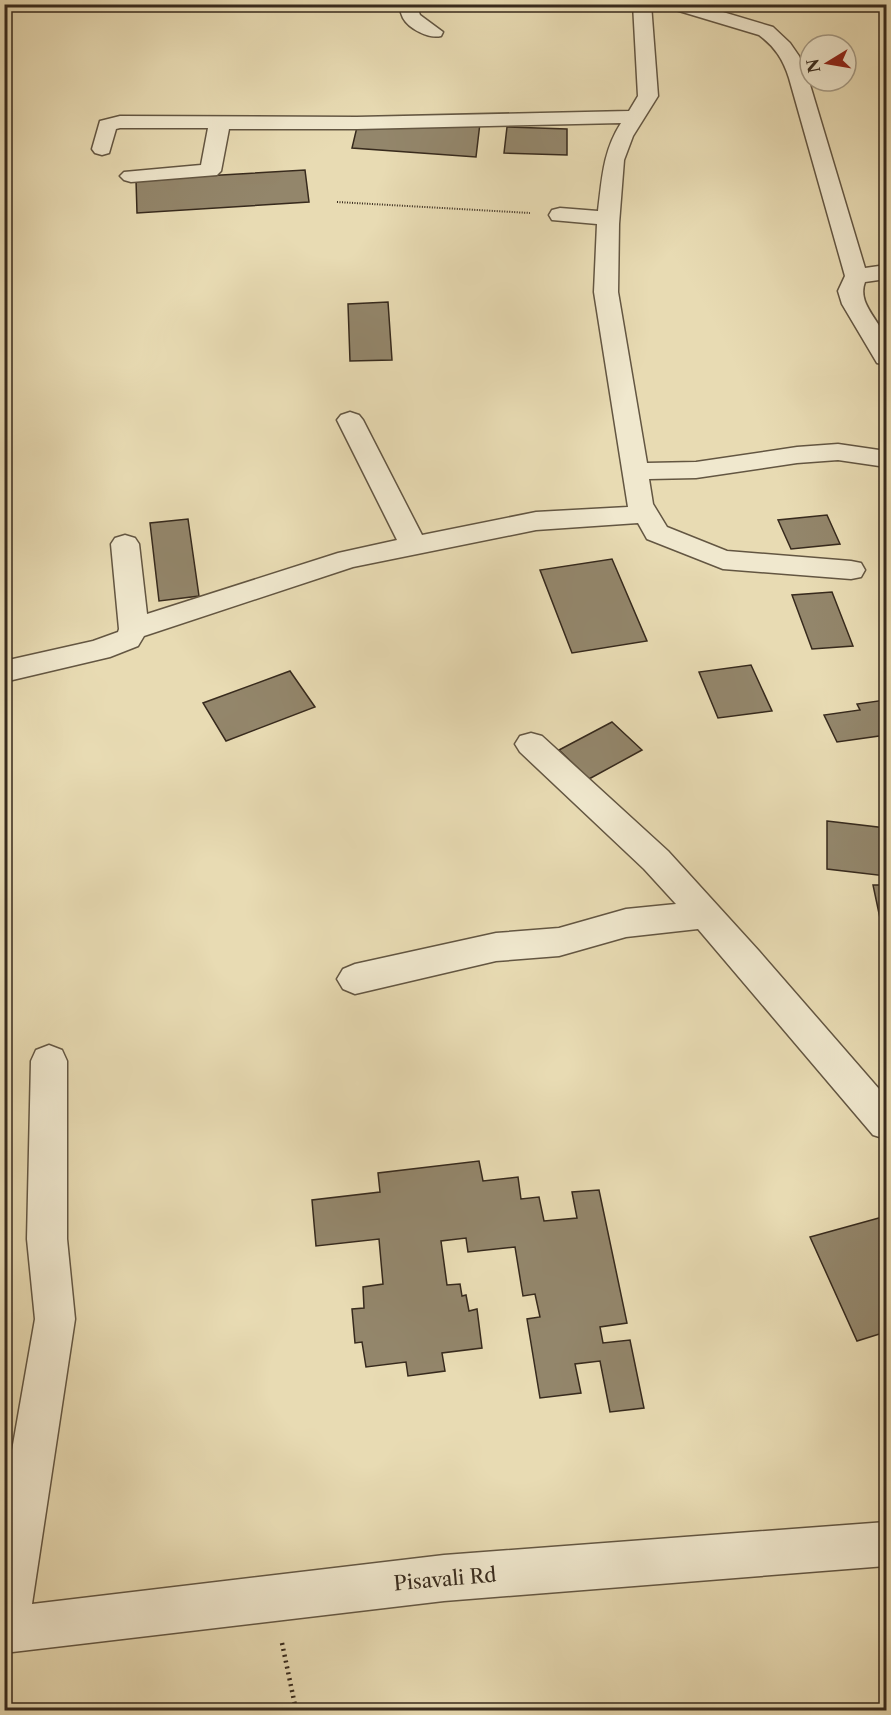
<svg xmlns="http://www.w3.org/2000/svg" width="891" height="1715" viewBox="0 0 891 1715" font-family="'Libre Caslon Text',serif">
	<rect width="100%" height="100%" fill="#e8dbb3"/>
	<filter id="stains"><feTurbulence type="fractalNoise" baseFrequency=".00333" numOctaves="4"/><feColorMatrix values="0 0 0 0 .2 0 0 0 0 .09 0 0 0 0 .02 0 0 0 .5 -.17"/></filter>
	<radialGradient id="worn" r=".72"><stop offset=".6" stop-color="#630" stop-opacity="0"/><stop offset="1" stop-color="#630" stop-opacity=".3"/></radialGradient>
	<!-- building -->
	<g fill="#93866b" stroke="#372a1d" stroke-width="1.5">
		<polygon points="480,123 476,157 352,148 357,127"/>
		<polygon points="507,127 567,129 567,155 504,153"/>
		<polygon points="305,170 309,202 137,213 136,180"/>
		<polygon points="388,302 392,360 350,361 348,304"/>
		<polygon points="827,515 840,544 791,549 778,520"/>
		<polygon points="188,519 199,596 159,601 150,523"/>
		<polygon points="612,559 647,641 572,653 540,570"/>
		<polygon points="832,592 853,646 812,649 792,595"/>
		<polygon points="751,665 772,711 718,718 699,672"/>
		<polygon points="290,671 315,707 226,741 203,703"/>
		<polygon points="885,700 886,735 837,742 824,715 860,710 857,704"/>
		<polygon points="612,722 642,750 589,779 559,750"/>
		<polygon points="827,821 886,828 886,876 827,869"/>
		<polygon points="873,885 886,885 886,942 885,942"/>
		<polygon points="479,1161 483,1181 518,1177 521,1199 539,1197 544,1221 577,1218 572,1192 599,1190 627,1323 600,1327 603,1343 630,1340 644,1408 610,1412 600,1361 575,1364 581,1393 540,1398 527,1319 540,1317 535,1294 523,1296 515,1247 468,1252 466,1238 441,1241 447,1285 460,1284 462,1296 466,1295 469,1311 477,1309 482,1348 442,1353 445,1371 408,1376 406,1362 366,1367 362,1342 355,1343 352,1309 364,1308 363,1287 383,1284 379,1239 316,1246 312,1200 380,1192 378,1173"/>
		<polygon points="886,1216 886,1332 857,1341 810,1237"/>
	</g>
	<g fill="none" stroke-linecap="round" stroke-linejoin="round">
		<!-- minor casing -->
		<g stroke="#635642" stroke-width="3">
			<g id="minor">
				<path d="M398 4H416L420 15 443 32 441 36C429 39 409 29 403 18 401 14 400 9 398 4Z"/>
				<path d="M633 4H651L658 96 633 136 624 160 619 224 618 292 647 463 696 462 797 447 838 444 886 451V467L838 460 797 463 696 478 649 479 653 504 667 527 727 551 851 561 861 563 865 570 861 577 851 579 723 569 647 539 638 523 536 530 353 567 144 636 138 646 110 657 4 682V661L93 641 118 632 119 629 111 544 115 538 125 535 135 538 139 544 147 614 338 553 397 540 337 420 341 415 350 412 359 415 363 420 422 535 536 512 628 507 594 292 597 224 552 220 549 215 552 210 560 208 598 211C602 179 603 151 621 123L357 129H229L221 171 217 175 131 182 124 180 120 176 124 172 201 165 208 128H120L116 129 109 153 102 155 95 153 92 149 100 121 120 116 357 117 629 111 638 96Z"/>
				<path d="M666 4H696L773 27 790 43 799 56 808 78 865 268 886 265V279L865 282C857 303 878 318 885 337 889 345 886 357 886 365L877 363 842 304 838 291 845 276 789 78C783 59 775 47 759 35L669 8Z"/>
				<polygon points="531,733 542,736 668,851 759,951 886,1097 886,1139 873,1135 698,929 626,937 559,956 496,961 355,994 343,989 337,979 343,969 355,964 496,933 559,928 626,909 676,904 644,869 520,752 515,744 520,736"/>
				<polygon points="49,1045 62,1050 67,1061 67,1239 75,1319 32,1604 444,1555 886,1522 886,1566 444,1601 4,1653 4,1496 35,1319 27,1239 31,1061 36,1050"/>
			</g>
		</g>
		<!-- path-far1 -->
		<polyline stroke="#372a1d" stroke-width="2" stroke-dasharray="1 1.5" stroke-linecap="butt" points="337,202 530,213"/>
		<!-- path -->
		<polyline stroke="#372a1d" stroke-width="4.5" stroke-dasharray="2 4" stroke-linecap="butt" points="282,1643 296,1710"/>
		<!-- minor -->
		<use href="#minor" fill="#f0e8ce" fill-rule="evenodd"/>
	</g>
	<g text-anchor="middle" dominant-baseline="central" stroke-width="6" stroke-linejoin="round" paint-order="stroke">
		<!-- near-street labels -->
		<g font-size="20" fill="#372a1d" stroke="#f0e8ce">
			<text transform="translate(445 1579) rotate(-5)">Pisavali Rd</text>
		</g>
	</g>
	<!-- margin -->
	<rect width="891" height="1715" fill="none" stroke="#e8dbb3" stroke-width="24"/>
	<rect x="6" y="6" width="879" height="1703" fill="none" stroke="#372a1d" stroke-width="3"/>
	<rect x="12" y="12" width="867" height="1691" fill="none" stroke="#372a1d" stroke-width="1.5"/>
	<!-- north arrow -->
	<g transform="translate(828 63) rotate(259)"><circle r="28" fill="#f0e8ce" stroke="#a69c87" stroke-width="1.5"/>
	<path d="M0-4.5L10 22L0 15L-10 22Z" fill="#8f2418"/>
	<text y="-9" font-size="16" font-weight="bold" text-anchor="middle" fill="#372a1d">N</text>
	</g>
	<rect width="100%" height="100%" filter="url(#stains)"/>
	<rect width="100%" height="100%" fill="url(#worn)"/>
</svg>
